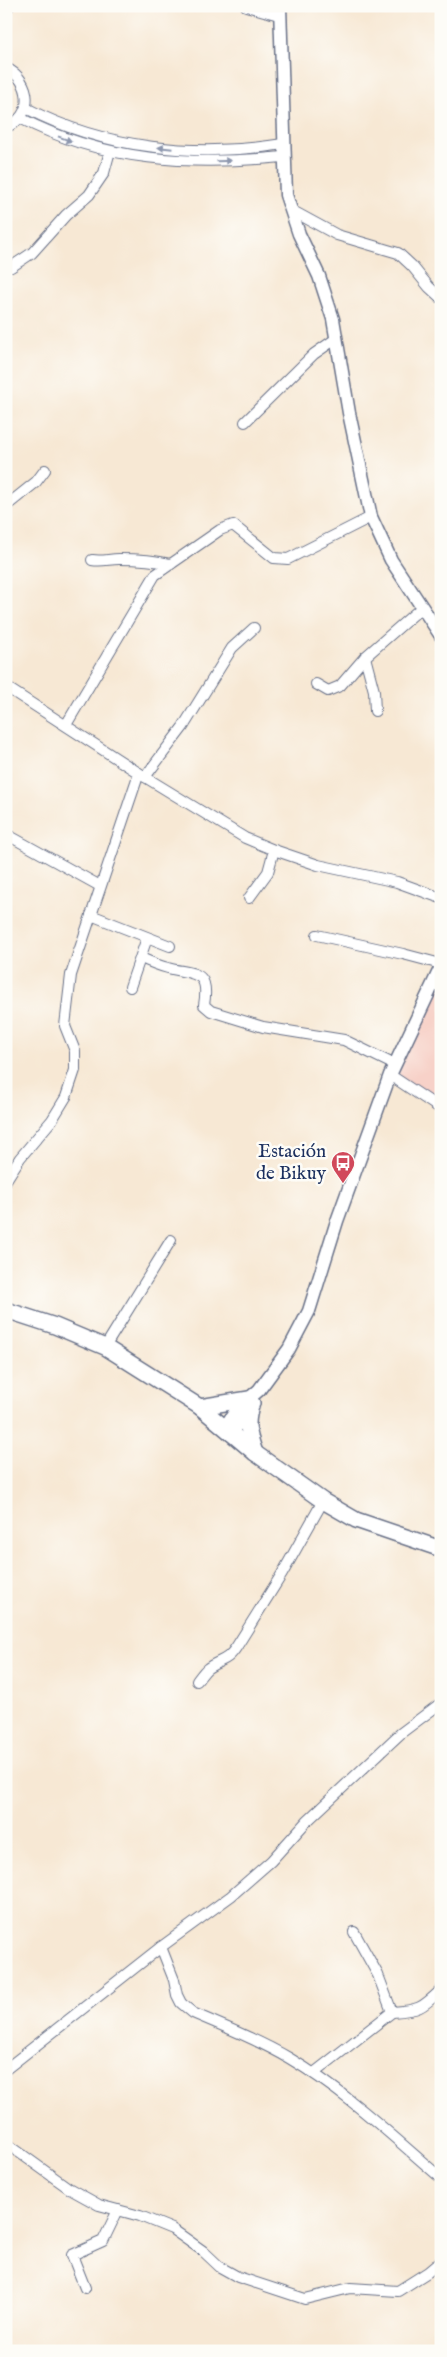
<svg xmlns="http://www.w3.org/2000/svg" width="447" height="2357" viewBox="0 0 447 2357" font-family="'IM FELL English',serif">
	<rect width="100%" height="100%" fill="#fdfcf7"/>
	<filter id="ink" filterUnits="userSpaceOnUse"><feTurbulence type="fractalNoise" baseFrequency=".02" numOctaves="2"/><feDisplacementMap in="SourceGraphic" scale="10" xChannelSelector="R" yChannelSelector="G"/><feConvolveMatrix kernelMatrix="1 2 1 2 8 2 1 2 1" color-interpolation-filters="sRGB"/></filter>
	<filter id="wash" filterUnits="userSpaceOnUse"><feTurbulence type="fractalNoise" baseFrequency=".0096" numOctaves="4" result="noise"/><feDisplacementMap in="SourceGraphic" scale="20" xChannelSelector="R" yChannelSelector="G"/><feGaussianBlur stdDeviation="1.12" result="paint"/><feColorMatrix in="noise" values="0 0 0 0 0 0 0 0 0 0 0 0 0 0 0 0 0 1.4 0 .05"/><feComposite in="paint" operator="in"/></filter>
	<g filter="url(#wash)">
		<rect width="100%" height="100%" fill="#f7e8d4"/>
		<!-- built -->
		<polygon fill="#f7d1c8" points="441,973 441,1107 393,1075"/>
	</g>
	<g filter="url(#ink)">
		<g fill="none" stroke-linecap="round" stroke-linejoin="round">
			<!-- minor casing -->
			<g stroke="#687087" stroke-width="12">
				<g id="minor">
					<polyline points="246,6 279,15"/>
					<polyline points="6,9 9,6"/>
					<path d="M6 68C32 80 35 117 6 127"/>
					<path d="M26 108C104 149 197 158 283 144"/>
					<path d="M20 118C104 162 191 166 283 157"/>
					<polyline points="291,210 337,235 398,253 412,266 429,287 441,298"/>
					<polyline points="11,267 32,253 66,215 89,195 104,173 110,151"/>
					<polyline points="245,422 314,354 337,338"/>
					<polyline points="6,506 36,482 45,470"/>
					<path d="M92 560C102 562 109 559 119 559 136 559 154 560 171 564"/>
					<polyline points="365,657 374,691 375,711"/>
					<polyline points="316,684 328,691 340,686 365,657 421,608"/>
					<polyline points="6,687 145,777 245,838 274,850 318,865 397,882 441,898"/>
					<polyline points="66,725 155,575 220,530 233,525 274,558 288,559 371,517"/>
					<polyline points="145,777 183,727 232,648 254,628"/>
					<polyline points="6,834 100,886"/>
					<polyline points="249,898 268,872 274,850"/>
					<polyline points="91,915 170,946"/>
					<polyline points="317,935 403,954 441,964"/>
					<path d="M141 958C150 962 159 966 168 968 194 975 210 969 204 1005L211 1011 263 1027 344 1040 395 1065"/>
					<polyline points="130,987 147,938"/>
					<polyline points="390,1075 441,1109"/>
					<polyline points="6,1180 20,1158 52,1120 66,1097 75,1070 75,1051 65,1026 71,975 139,773"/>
					<polyline points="105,1347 171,1240"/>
					<path d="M197 1681C200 1677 204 1671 208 1668 221 1659 227 1662 237 1646L282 1574 323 1501"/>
					<path d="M161 1947 174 1980 177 1995 181 2003 193 2013C225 2027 259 2040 289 2058 345 2091 392 2136 441 2178"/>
					<path d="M392 2012C419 2010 421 2009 441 1990"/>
					<polyline points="6,2069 161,1947 231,1896 271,1861 307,1821 401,1733 441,1703"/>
					<polyline points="314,2073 392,2012 378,1975 354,1932"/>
					<polyline points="6,2143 70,2189 99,2205 140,2216 172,2229 203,2251 220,2267 238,2277 305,2299 350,2288 398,2291 428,2272 441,2261"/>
					<polyline points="85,2288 72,2255 103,2241 118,2210"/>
				</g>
			</g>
			<!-- tertiary casing -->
			<g stroke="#687087" stroke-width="15">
				<g id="tertiary">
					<polyline points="280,6 286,195 299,234 319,276 333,319 349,413 371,517 391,560 441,636"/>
					<polyline points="224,1428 238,1408 259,1390 289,1349 309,1311 337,1221 390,1075 441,967"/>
					<polyline points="230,1434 249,1409"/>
				</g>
			</g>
			<!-- primary casing -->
			<g stroke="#687087" stroke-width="18">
				<g id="primary">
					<polyline points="6,1310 55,1326 105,1347 200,1407 255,1453 323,1501 356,1520 441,1549"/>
					<path d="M252 1403C245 1425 248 1431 255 1453"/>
					<polyline points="200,1407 249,1399"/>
				</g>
			</g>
			<!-- minor -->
			<use href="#minor" stroke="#fff" stroke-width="10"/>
			<!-- tertiary -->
			<use href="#tertiary" stroke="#fff" stroke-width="12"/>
			<!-- primary -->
			<use href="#primary" stroke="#fff" stroke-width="15"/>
		</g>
		<!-- one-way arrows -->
		<defs><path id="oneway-solid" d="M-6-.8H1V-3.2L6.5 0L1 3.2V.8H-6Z" transform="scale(1.25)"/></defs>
		<g fill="#8d97ae">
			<use href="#oneway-solid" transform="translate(65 139) rotate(20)"/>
			<use href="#oneway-solid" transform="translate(165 148) rotate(-174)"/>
			<use href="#oneway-solid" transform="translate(224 161) rotate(-2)"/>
		</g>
	</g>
	<!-- icons -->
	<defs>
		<g id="bus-pin" transform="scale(1.25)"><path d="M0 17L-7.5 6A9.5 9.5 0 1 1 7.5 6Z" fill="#d1495b" stroke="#fdfcf7"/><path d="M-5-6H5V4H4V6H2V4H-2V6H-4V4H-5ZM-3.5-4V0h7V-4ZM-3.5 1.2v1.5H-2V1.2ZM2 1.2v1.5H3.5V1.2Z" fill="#fff"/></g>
	</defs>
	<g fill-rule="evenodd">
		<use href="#bus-pin" x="343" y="1163"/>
	</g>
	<g text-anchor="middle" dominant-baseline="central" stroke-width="5" stroke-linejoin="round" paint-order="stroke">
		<!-- poi labels -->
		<g font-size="19" fill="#1b2f5e" stroke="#fdfcf7" text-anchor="end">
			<text x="326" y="1152">Estación<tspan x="326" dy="22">de Bikuy</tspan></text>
		</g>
	</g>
	<!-- margin -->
	<rect width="447" height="2357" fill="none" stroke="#fdfcf7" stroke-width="25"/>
</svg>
